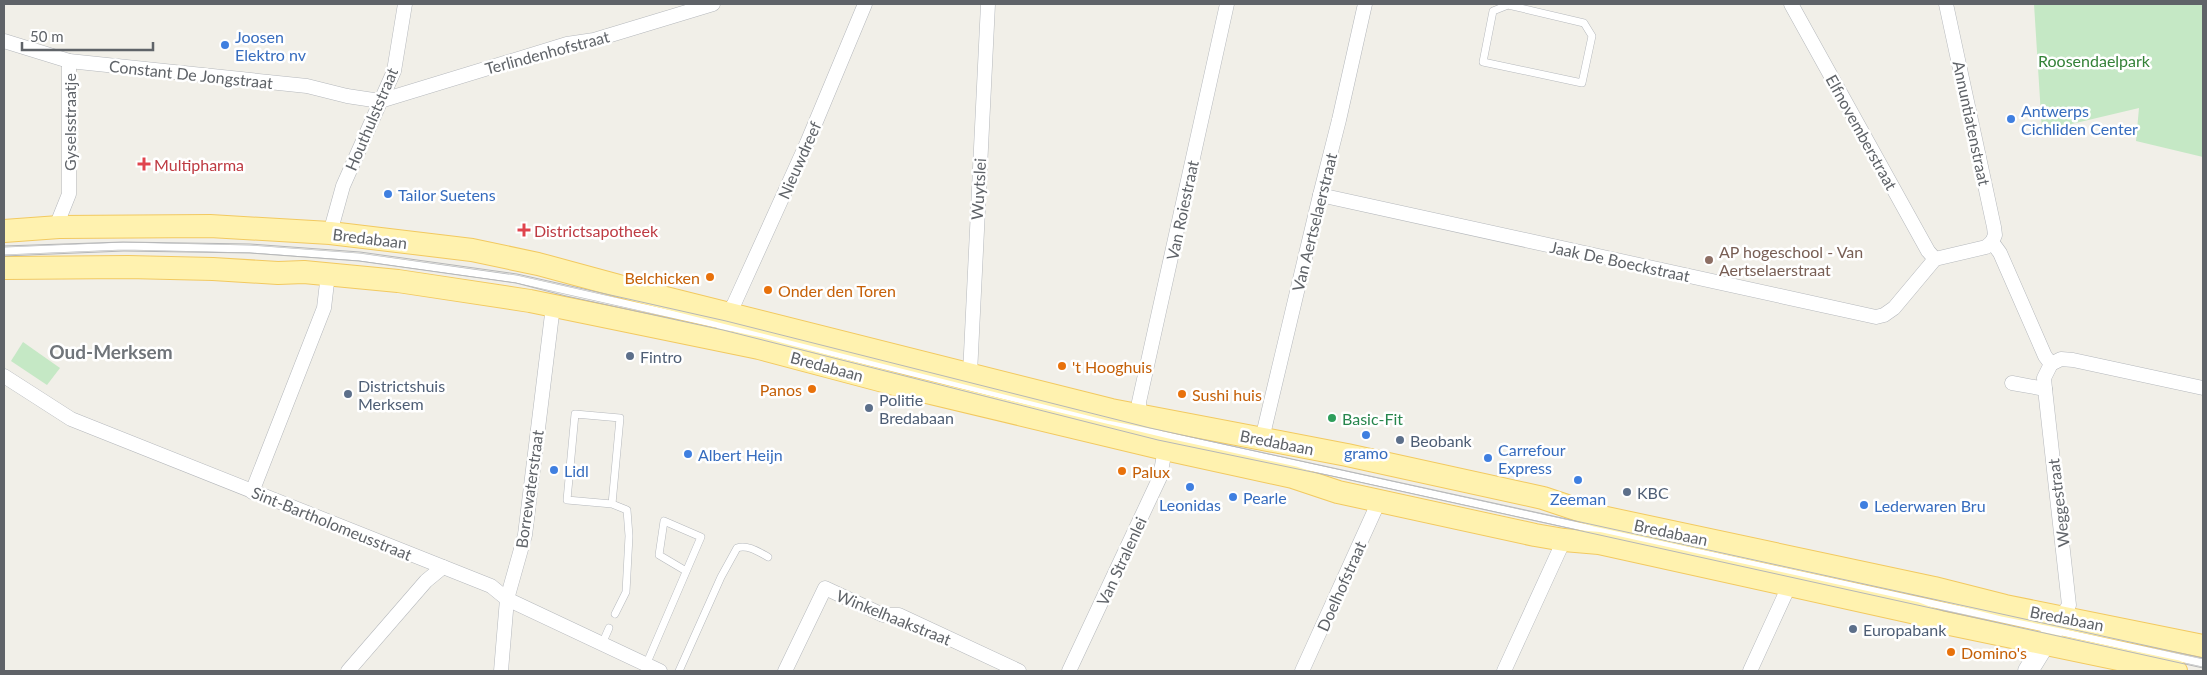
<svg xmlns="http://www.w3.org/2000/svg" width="2207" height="675" viewBox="0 0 2207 675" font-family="Lato,sans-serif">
	<rect width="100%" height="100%" fill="#f1efe8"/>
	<!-- green -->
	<g fill="#c5e8c5">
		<polygon points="2034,4 2203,4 2203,157 2136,141 2139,108 2042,131"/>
		<polygon points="23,342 60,368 47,385 11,361"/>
	</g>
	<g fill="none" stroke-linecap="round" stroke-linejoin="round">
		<!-- lane casing -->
		<g stroke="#b5b8bc" stroke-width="8">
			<g id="lane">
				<polygon points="1508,5 1584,23 1592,36 1582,83 1483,62 1493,11"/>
				<polyline points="4,251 124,246 250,249 359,257 516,279 725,326 1154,433 2203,663"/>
				<polyline points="612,504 620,418 575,414 567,500 612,504 627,510 629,536 626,592 615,614"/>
				<polyline points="602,644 609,628"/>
				<polyline points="646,665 701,537 664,521 659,555 686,571"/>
				<path d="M679 671 721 577 737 548C747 544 759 552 768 557"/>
			</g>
		</g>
		<!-- street casing -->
		<g stroke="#b5b8bc" stroke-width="15">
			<g id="street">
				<polyline points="1791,4 1928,251 1935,259"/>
				<polyline points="1946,4 1994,227 1995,235 1992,242"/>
				<polyline points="4,41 69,61 307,86 347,96 380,101 567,44 594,40 713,4"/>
				<polyline points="1320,195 1876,317 1884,315 1894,308 1935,259 1986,247 1992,242"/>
				<polyline points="59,219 69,194 69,61"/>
				<polyline points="330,233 343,186 394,71 405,4"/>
				<polyline points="1992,242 2000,253 2045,356 2051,364"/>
				<polyline points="721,341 728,313 734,304 807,143 865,4"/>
				<polyline points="2051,364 2044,378 2045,389 2069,605 2062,616"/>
				<polyline points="2051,364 2061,359 2073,360 2203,388"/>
				<polyline points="970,374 988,4"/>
				<polyline points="4,376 71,419 491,586 507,599 660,671"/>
				<polyline points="2012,383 2045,389"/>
				<polyline points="1262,439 1320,195 1339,120 1365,4"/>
				<polyline points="252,492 324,308 328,274"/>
				<polyline points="348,671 426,581 443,567"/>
				<polyline points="501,671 507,599 525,535 553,306"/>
				<polyline points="785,671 825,588 883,615 899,615 1019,671"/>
				<polyline points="1069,671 1160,477 1165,449 1140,416 1139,402 1227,4"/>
				<polyline points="1302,671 1379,501"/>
				<polyline points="1504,671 1564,540"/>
				<polyline points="1750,671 1789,586"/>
			</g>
		</g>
		<!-- secondary casing -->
		<g stroke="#b6babf" stroke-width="21">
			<polyline id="secondary" points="2028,671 2062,616"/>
		</g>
		<!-- primary casing -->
		<g stroke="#f2c960" stroke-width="24">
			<g id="primary">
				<polyline points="4,231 59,227 210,226 330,233 472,250 538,264 634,290 1111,410 1347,455 1543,498 1597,516 1934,588 2005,606 2203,646"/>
				<polyline points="4,268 128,267 213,269 278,273 304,272 398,281 530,301 759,348 906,387 1165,449 1293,477 1338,492 1535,535 1564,540 1599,543 1916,613 1940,622 2176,671"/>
			</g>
		</g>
		<!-- lane -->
		<use href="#lane" stroke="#fff" stroke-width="7"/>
		<!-- street -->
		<use href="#street" stroke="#fff" stroke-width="14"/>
		<!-- secondary -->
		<use href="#secondary" stroke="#fff" stroke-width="20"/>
		<!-- primary -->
		<use href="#primary" stroke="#fff2af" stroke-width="22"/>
		<!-- tram -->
		<g stroke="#b6b7b8" stroke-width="1">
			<polyline points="4,246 123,242 250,244 360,252 517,274 726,321 1150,428 2203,658"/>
			<polyline points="4,256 124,251 250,253 359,261 516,283 566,296 723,330 1158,440 1341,478 2203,668"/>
		</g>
	</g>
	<!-- markers -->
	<g fill="#3f7fe0" stroke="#fff" stroke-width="2">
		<circle cx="225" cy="45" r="5"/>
		<circle cx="2011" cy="119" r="5"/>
		<circle cx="388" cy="194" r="5"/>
		<circle cx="1366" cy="435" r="5"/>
		<circle cx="688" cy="454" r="5"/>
		<circle cx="1488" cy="458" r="5"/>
		<circle cx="554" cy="470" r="5"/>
		<circle cx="1578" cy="480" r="5"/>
		<circle cx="1190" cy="487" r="5"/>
		<circle cx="1233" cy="497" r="5"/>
		<circle cx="1864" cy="505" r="5"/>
	</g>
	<g fill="#e0444e" stroke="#fff" stroke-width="2">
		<path d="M141.5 156.5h5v5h5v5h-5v5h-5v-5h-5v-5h5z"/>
		<path d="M521.5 222.5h5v5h5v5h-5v5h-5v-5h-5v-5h5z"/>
	</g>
	<circle fill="#8d6e63" stroke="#fff" stroke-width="2" cx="1709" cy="260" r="5"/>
	<g fill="#e8710a" stroke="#fff" stroke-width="2">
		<circle cx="710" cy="277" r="5"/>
		<circle cx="768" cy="290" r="5"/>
		<circle cx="1062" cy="366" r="5"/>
		<circle cx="812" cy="389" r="5"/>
		<circle cx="1182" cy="394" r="5"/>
		<circle cx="1122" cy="471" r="5"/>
		<circle cx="1951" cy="652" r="5"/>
	</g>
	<g fill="#5c6f8a" stroke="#fff" stroke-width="2">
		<circle cx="630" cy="356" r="5"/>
		<circle cx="348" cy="394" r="5"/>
		<circle cx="869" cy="408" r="5"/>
		<circle cx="1400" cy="440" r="5"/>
		<circle cx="1627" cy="492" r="5"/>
		<circle cx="1853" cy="629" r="5"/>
	</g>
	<circle fill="#2e9e5b" stroke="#fff" stroke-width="2" cx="1332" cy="418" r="5"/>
	<g text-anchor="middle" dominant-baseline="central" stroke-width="5" stroke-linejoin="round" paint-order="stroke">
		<!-- shop labels -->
		<g font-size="16" fill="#366cbe" stroke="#fff" text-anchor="start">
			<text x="235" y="36">Joosen<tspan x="235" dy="18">Elektro nv</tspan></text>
			<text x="2021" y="110">Antwerps<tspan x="2021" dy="18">Cichliden Center</tspan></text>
			<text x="398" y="194">Tailor Suetens</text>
			<text x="1498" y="449">Carrefour<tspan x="1498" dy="18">Express</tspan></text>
			<text x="1366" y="452" text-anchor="middle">gramo</text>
			<text x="698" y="454">Albert Heijn</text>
			<text x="564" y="470">Lidl</text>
			<text x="1243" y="497">Pearle</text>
			<text x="1578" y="498" text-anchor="middle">Zeeman</text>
			<text x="1190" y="504" text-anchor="middle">Leonidas</text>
			<text x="1874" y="505">Lederwaren Bru</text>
		</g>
		<!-- street labels -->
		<g font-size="16" fill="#5f6368" stroke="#fff">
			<text transform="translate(547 52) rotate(-15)">Terlindenhofstraat</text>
			<text transform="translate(191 74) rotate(6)">Constant De Jongstraat</text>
			<text transform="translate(371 119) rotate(-67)">Houthulststraat</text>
			<text transform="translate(69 122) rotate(-90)">Gyselsstraatje</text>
			<text transform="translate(1972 123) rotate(78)">Annuntiatenstraat</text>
			<text transform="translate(1862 132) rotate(61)">Elfnovemberstraat</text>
			<text transform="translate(799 160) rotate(-66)">Nieuwdreef</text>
			<text transform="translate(978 189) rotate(-87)">Wuytslei</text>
			<text transform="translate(1182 210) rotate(-78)">Van Roiestraat</text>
			<text transform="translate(1314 222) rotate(-76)">Van Aertselaerstraat</text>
			<text transform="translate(370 238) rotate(7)">Bredabaan</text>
			<text transform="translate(1620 261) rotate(12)">Jaak De Boeckstraat</text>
			<text transform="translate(827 366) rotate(15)">Bredabaan</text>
			<text transform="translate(1277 442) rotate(11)">Bredabaan</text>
			<text transform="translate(529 489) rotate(-82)">Borrewaterstraat</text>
			<text transform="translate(2058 503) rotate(-97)">Weggestraat</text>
			<text transform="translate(332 523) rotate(22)">Sint-Bartholomeusstraat</text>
			<text transform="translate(1671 532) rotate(12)">Bredabaan</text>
			<text transform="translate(1121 561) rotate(-65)">Van Stralenlei</text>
			<text transform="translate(1341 586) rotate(-66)">Doelhofstraat</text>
			<text transform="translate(894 617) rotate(22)">Winkelhaakstraat</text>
			<text transform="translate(2067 618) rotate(11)">Bredabaan</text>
		</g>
		<!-- park labels -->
		<g font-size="16" fill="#348238" stroke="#fff">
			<text x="2094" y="60">Roosendaelpark</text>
		</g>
		<!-- health labels -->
		<g font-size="16" fill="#be3a42" stroke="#fff" text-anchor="start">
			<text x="154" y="164">Multipharma</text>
			<text x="534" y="230">Districtsapotheek</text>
		</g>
		<!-- education labels -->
		<g font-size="16" fill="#785e54" stroke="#fff" text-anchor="start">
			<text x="1719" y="251">AP hogeschool - Van<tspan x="1719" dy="18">Aertselaerstraat</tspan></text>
		</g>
		<!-- food labels -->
		<g font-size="16" fill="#c56008" stroke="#fff" text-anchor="start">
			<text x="700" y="277" text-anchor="end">Belchicken</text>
			<text x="778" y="290">Onder den Toren</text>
			<text x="1072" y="366">'t Hooghuis</text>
			<text x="802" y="389" text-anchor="end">Panos</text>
			<text x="1192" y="394">Sushi huis</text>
			<text x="1132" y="471">Palux</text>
			<text x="1961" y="652">Domino's</text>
		</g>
		<!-- service labels -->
		<g font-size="16" fill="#4e5e75" stroke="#fff" text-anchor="start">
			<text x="640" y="356">Fintro</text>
			<text x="358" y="385">Districtshuis<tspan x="358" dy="18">Merksem</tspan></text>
			<text x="879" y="399">Politie<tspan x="879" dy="18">Bredabaan</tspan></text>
			<text x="1410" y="440">Beobank</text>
			<text x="1637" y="492">KBC</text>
			<text x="1863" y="629">Europabank</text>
		</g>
		<!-- leisure labels -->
		<g font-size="16" fill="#27864d" stroke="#fff" text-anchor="start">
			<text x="1342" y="418">Basic-Fit</text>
		</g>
		<!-- quarter labels -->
		<g font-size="19" font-weight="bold" fill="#70757a" stroke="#fff">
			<text x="111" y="351">Oud-Merksem</text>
		</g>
	</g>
	<!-- border -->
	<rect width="2207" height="675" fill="none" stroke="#5f6368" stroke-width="10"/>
	<!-- scale -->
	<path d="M22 42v8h131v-8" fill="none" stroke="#5f6368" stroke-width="2.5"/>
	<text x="30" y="42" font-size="15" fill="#5f6368" stroke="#ffffff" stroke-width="4" paint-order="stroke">50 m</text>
</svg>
